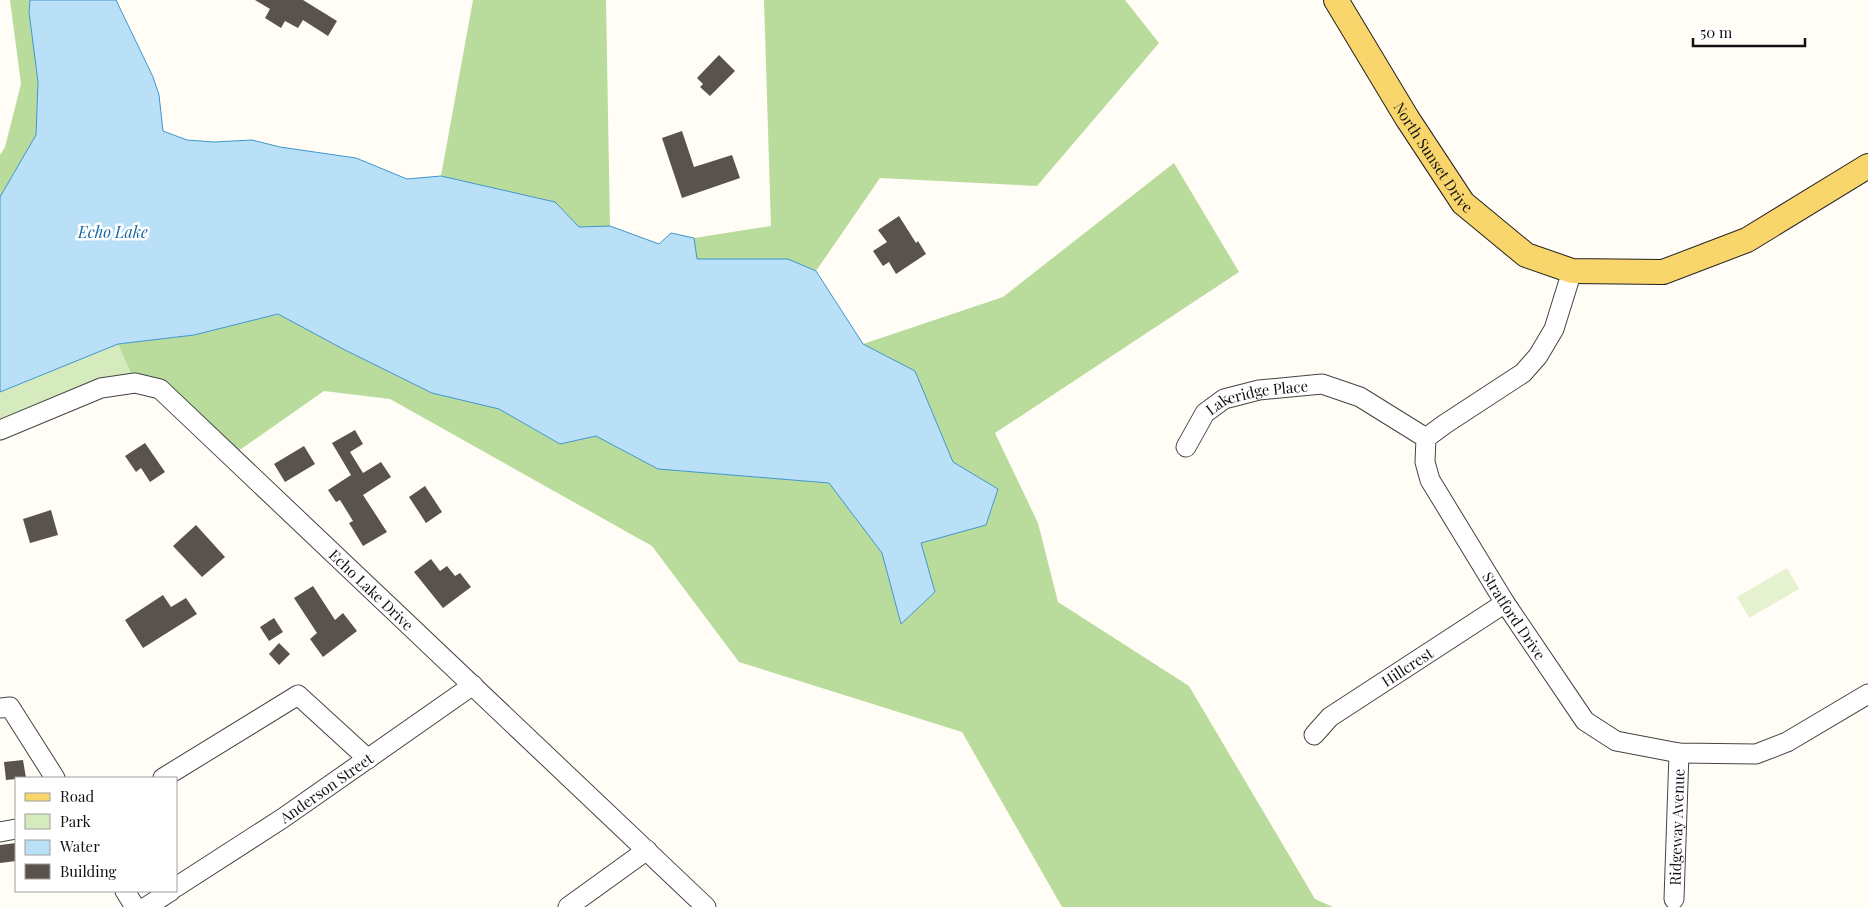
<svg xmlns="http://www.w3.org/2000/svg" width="1868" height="907" viewBox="0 0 1868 907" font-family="'Playfair Display',serif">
	<rect width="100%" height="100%" fill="#fffdf5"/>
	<!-- green -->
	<polygon fill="#d5ebbd" points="118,344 135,383 0,430 0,392"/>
	<!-- forest -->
	<g fill="#b9dc9c">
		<polygon points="10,0 30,0 29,12 38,82 36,135 0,197 0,155 5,147 21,84"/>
		<polygon points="473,0 606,0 610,226 579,227 555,202 441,176"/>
		<polygon points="764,0 1125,0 1159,43 1037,186 880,178 816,271 788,259 697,259 694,238 771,226"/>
		<polygon points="1174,163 1239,272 995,433 1038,523 1058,602 1189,686 1315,899 1333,907 1062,907 962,732 739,662 652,546 390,399 324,391 231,456 160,389 135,383 118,344 194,335 278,314 345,350 432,393 499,409 560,444 596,436 658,469 830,483 882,553 901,624 935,592 921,543 986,525 998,489 953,462 915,371 863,344 1003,297"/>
	</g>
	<!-- pitch -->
	<polygon fill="#e6f2cf" points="1787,568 1799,589 1749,618 1737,597"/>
	<!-- water -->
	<polygon fill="#b9e0f7" stroke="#3f96cf" points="30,0 116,0 153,77 159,95 163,131 187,140 214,142 252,140 280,147 356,158 407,179 441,176 555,202 579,227 610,226 659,244 671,233 694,238 697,259 788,259 816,271 863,344 915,371 953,462 998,489 986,525 921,543 935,592 901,624 882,553 829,483 658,469 596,436 560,444 499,409 432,393 345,350 278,314 194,335 118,344 0,392 0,197 36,135 38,82 29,12"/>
	<!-- building -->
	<g fill="#5a524d">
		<polygon points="255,0 303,0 337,21 328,36 303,20 298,28 285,21 281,28 265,18 270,9"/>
		<polygon points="719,55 735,71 710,96 700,87 703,84 697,78"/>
		<polygon points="682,131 694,167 732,155 740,178 682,198 662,138"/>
		<polygon points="899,216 916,243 918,241 926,254 896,274 889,262 883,266 873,251 887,242 878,230"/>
		<polygon points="355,430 363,444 350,452 363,473 381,462 391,477 363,495 387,532 363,546 349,523 353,521 340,500 336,502 328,490 351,475 332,443"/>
		<polygon points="145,443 165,472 150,482 141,468 136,472 125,456"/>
		<polygon points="304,446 315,464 285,482 274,464"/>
		<polygon points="425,486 442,512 426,523 409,497"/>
		<polygon points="51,510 58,535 30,543 23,519"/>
		<polygon points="196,525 225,557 202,577 173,546"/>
		<polygon points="431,559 440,571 447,566 455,576 460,573 471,587 443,608 414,572"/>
		<polygon points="313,586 335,620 343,613 357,631 323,657 310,639 317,633 294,598"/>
		<polygon points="163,595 171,607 186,598 197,614 143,648 125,620"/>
		<polygon points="274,618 283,632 269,641 260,627"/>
		<polygon points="279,643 290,654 279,665 269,654"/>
		<polygon points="23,760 26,778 6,780 4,762"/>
		<polygon points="16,843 16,861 0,863 0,845"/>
	</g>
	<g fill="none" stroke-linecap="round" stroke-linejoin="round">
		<!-- minor casing -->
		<g stroke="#444" stroke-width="21">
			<g id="minor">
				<path id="s1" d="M1572 271 1554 329 1538 356 1523 373 1445 424 1426 438 1425 462 1430 480 1505 603 1585 721 1616 741 1679 753 1756 754 1787 742 1868 694"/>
				<path id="s2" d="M0 430 101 388 135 383 160 389 706 907"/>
				<path id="s3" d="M1186 447 1205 413 1224 399 1259 390 1322 384 1360 397 1426 438"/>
				<polyline points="0,708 10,707 55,778"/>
				<path id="s4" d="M1314 735 1330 717 1505 603"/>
				<polyline points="163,778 298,695 368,759"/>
				<polyline points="0,832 16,829"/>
				<path id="s5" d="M176 887 283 818 473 685"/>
				<polyline points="125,891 135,907"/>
				<path id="s6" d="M1674 899 1679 753"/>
				<polyline points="146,907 171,891"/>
				<polyline points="568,907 647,850"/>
			</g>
		</g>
		<!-- major casing -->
		<g stroke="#222" stroke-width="26">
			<g id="major">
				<path id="s7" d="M1336 0 1407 118 1463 203 1526 255 1572 271 1663 272 1747 240 1868 166"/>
			</g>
		</g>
		<!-- minor -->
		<use href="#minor" stroke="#fff" stroke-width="19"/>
		<!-- major -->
		<use href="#major" stroke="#f9d66b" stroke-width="24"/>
	</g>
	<g text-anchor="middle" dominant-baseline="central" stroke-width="5" stroke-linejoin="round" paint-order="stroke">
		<!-- street labels -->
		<g font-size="15" fill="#111" stroke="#fff">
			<text stroke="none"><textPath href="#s7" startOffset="185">North Sunset Drive</textPath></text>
			<text stroke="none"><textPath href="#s3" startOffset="95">Lakeridge Place</textPath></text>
			<text stroke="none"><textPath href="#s2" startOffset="461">Echo Lake Drive</textPath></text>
			<text stroke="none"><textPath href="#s1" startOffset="434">Stratford Drive</textPath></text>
			<text stroke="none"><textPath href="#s4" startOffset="116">Hillcrest</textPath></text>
			<text stroke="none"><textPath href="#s5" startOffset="180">Anderson Street</textPath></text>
			<text stroke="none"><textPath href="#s6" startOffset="72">Ridgeway Avenue</textPath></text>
		</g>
		<!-- water labels -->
		<g font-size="16" font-style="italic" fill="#1768a6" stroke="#fff">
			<text x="113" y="231">Echo Lake</text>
		</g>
	</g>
	<!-- legend -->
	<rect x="15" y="777" width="162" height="115" fill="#ffffff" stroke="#a0a0a0"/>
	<rect x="25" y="793" width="25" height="8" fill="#f9d66b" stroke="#a0a0a0"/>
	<text x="60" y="802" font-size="15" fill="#111111">Road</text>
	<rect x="25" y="814" width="25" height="15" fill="#d5ebbd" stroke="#a0a0a0"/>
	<text x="60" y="827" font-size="15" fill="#111111">Park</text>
	<rect x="25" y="840" width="25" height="15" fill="#b9e0f7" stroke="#a0a0a0"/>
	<text x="60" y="852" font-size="15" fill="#111111">Water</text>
	<rect x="25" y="864" width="25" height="15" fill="#5a524d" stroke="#a0a0a0"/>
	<text x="60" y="877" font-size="15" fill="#111111">Building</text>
	<!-- scale -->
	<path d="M1693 38v8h112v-8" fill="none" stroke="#111111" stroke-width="2.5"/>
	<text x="1700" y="38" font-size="15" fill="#111111" stroke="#ffffff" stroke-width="4" paint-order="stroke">50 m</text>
</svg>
